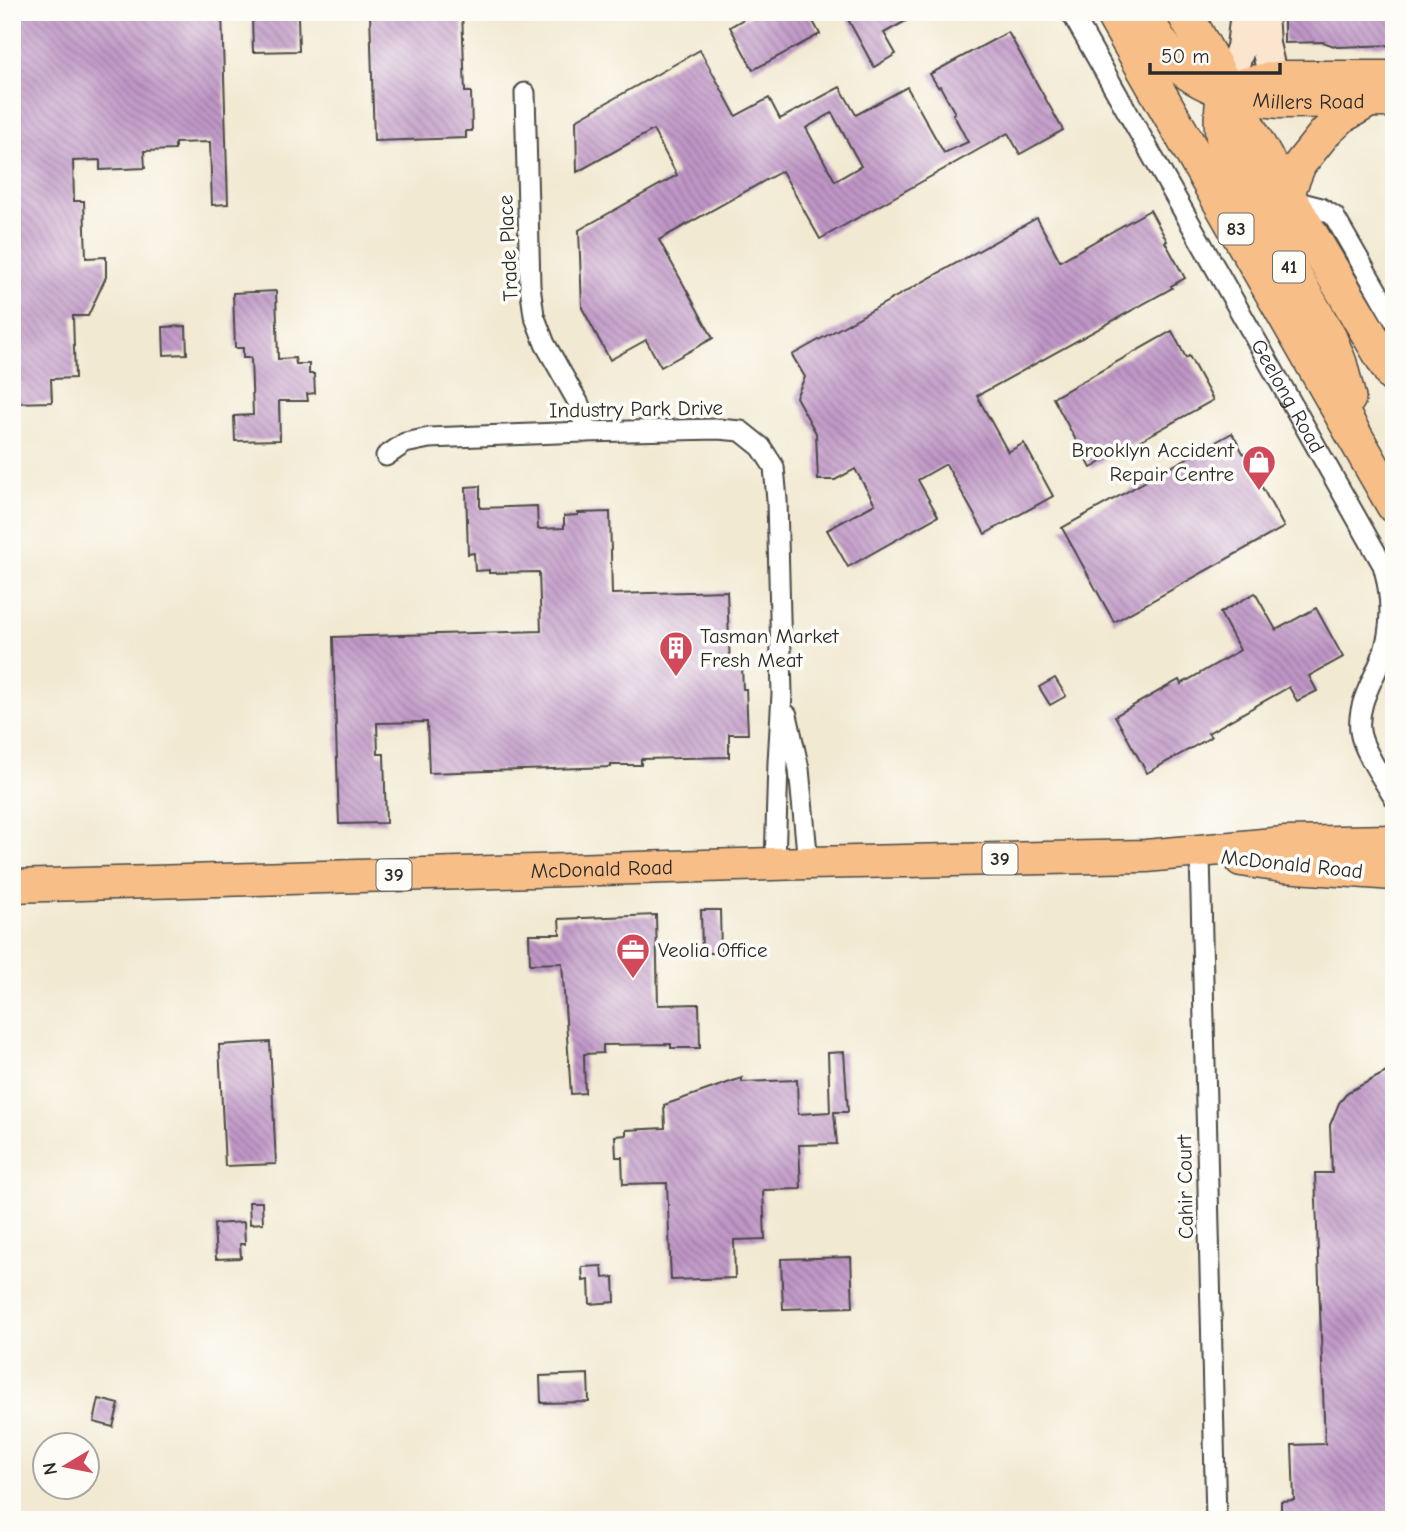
<svg xmlns="http://www.w3.org/2000/svg" width="1406" height="1532" viewBox="0 0 1406 1532" font-family="'Comic Neue',sans-serif">
	<defs>
		<pattern id="building-back-hatch" width="6" height="6" patternUnits="userSpaceOnUse" patternTransform="scale(1.75)"><rect width="6" height="6" fill="#bf96c6"/><path d="M-1 5l2 2M0 0l6 6M5-1l2 2" fill="none" stroke="#9b7ba1"/></pattern>
	</defs>
	<rect width="100%" height="100%" fill="#fdfcf7"/>
	<filter id="ink" filterUnits="userSpaceOnUse"><feTurbulence type="fractalNoise" baseFrequency=".0143" numOctaves="2"/><feDisplacementMap in="SourceGraphic" scale="14" xChannelSelector="R" yChannelSelector="G"/><feConvolveMatrix kernelMatrix="1 2 1 2 8 2 1 2 1" color-interpolation-filters="sRGB"/></filter>
	<filter id="wash" filterUnits="userSpaceOnUse"><feTurbulence type="fractalNoise" baseFrequency=".00686" numOctaves="4" result="noise"/><feDisplacementMap in="SourceGraphic" scale="28" xChannelSelector="R" yChannelSelector="G"/><feGaussianBlur stdDeviation="1.57" result="paint"/><feColorMatrix in="noise" values="0 0 0 0 0 0 0 0 0 0 0 0 0 0 0 0 0 1.4 0 .05"/><feComposite in="paint" operator="in"/></filter>
	<g filter="url(#wash)">
		<rect width="100%" height="100%" fill="#f2e9d2"/>
		<g id="blocks">
			<!-- building -->
			<g fill="url(#building-back-hatch)" fill-rule="evenodd">
				<polygon points="12,12 222,12 228,204 212,205 210,142 175,143 175,150 144,151 145,168 100,170 100,160 73,161 74,201 84,201 86,258 106,257 106,277 88,316 73,316 75,378 51,379 52,402 12,403 12,182 17,182 16,143 12,143"/>
				<polygon points="370,12 462,12 465,92 471,92 472,131 466,131 466,138 374,141"/>
				<polygon points="756,12 808,12 820,34 753,70 730,27"/>
				<polygon points="844,12 922,12 884,33 896,54 874,67"/>
				<polygon points="1284,12 1312,12 1312,18 1340,18 1340,13 1394,14 1394,45 1337,47 1323,42 1284,43"/>
				<polygon points="298,16 299,51 253,52 252,17"/>
				<path d="M1008 32 1063 130 1020 154 1008 133 820 239 782 171 659 240 713 338 661 367 646 340 610 360 582 308 579 230 677 175 653 130 577 172 576 120 700 50 736 116 769 98 780 119 840 87 856 115 907 87 944 153 968 142 953 114 955 113 947 99 940 86 938 87 930 74ZM832 113 861 166 835 181 806 128Z"/>
				<polygon points="1150,210 1167,241 1165,242 1185,278 1171,286 1172,288 977,396 1008,452 1024,443 1053,496 985,534 946,464 918,480 938,516 848,567 827,530 875,504 855,469 835,480 818,480 816,433 796,397 805,377 792,355 1037,218 1060,261"/>
				<polygon points="276,291 278,359 295,358 296,364 309,364 309,374 314,374 315,393 307,394 308,401 279,401 280,440 235,441 234,416 253,415 251,358 243,358 243,348 235,348 233,293"/>
				<polygon points="186,326 187,354 164,355 163,327"/>
				<polygon points="1172,331 1186,358 1189,356 1213,400 1091,468 1053,398"/>
				<polygon points="1232,433 1284,527 1114,622 1062,528"/>
				<polygon points="480,486 480,508 537,506 538,529 564,528 564,516 578,515 578,513 610,512 612,594 727,591 730,666 742,666 743,689 746,689 748,734 729,734 729,757 641,759 641,765 611,765 611,767 429,773 427,722 377,723 378,754 384,754 386,823 339,824 333,637 541,631 539,572 489,573 489,570 475,571 474,553 468,554 466,487"/>
				<polygon points="1255,593 1276,630 1316,608 1343,657 1309,676 1317,691 1297,701 1289,687 1208,733 1211,737 1147,773 1115,716 1179,680 1181,684 1240,650 1220,613"/>
				<polygon points="1055,678 1066,696 1050,705 1039,687"/>
				<polygon points="701,910 720,910 721,953 702,953"/>
				<polygon points="656,915 658,1005 699,1004 700,1048 671,1048 671,1044 603,1045 603,1053 584,1054 585,1093 571,1094 562,963 530,964 529,934 560,934 559,919"/>
				<polygon points="270,1042 276,1164 225,1166 219,1045"/>
				<polygon points="844,1052 848,1112 834,1112 837,1144 799,1145 801,1189 763,1190 765,1239 734,1240 735,1278 671,1280 667,1183 623,1184 622,1157 616,1157 615,1136 626,1135 626,1130 665,1128 664,1105 742,1078 742,1082 797,1080 798,1114 830,1112 828,1053"/>
				<polygon points="1394,1068 1394,1520 1281,1520 1281,1501 1294,1500 1292,1445 1325,1444 1315,1173 1332,1173 1330,1125 1339,1103 1348,1092"/>
				<polygon points="249,1202 262,1202 263,1223 250,1224"/>
				<polygon points="244,1222 245,1244 240,1244 241,1258 216,1259 214,1224"/>
				<polygon points="851,1257 853,1307 783,1309 781,1259"/>
				<polygon points="602,1266 603,1278 614,1277 615,1302 590,1304 589,1280 583,1281 582,1267"/>
				<polygon points="588,1374 589,1402 541,1403 540,1376"/>
				<polygon points="99,1399 119,1404 113,1427 94,1422"/>
			</g>
		</g>
	</g>
	<g filter="url(#ink)">
		<use href="#blocks" fill-opacity="0" stroke="#494844" stroke-width="2"/>
		<g fill="none" stroke-linecap="round" stroke-linejoin="round">
			<!-- street casing -->
			<g stroke="#494844" stroke-width="23">
				<g id="street">
					<path id="s1" d="M1071 12 1383 565C1392 596 1393 629 1381 660 1372 683 1357 704 1360 731 1362 749 1384 781 1394 798"/>
					<polyline points="525,93 530,286 534,315 545,344 579,404 583,414 584,432"/>
					<polyline points="1290,200 1321,208 1334,216 1394,320"/>
					<polyline points="386,456 405,443 429,438 584,432 718,429 741,431 761,447 774,467 777,500 782,694 778,762 775,864"/>
					<polyline points="787,715 799,769 808,863"/>
					<polyline points="1200,854 1216,1520"/>
				</g>
			</g>
			<!-- secondary casing -->
			<g stroke="#494844" stroke-width="32">
				<g id="secondary">
					<polyline points="1263,12 1265,44 1273,78"/>
					<polyline points="1226,89 1241,47 1245,12"/>
				</g>
			</g>
			<!-- primary casing -->
			<g stroke="#494844" stroke-width="35">
				<g id="primary">
					<polyline points="1227,89 1251,82 1282,77 1394,77"/>
					<path id="s2" d="M1226 91 1260 100 1280 102 1394 101"/>
					<polyline points="1287,196 1300,164 1324,134 1342,117 1368,102"/>
					<polyline points="1241,860 1283,866 1394,874"/>
					<path id="s3" d="M12 886 808 863 1146 856 1284 843 1394 841"/>
				</g>
			</g>
			<!-- highway casing -->
			<g stroke="#494844" stroke-width="38">
				<g id="highway">
					<polyline points="1112,12 1394,505"/>
					<path d="M1142 12C1166 55 1178 74 1226 91"/>
					<polyline points="1184,12 1265,158 1394,376"/>
					<path d="M1226 89C1220 114 1220 137 1230 162L1329 338 1339 363 1348 398"/>
				</g>
			</g>
			<!-- street -->
			<use href="#street" stroke="#fff" stroke-width="19"/>
			<!-- secondary -->
			<use href="#secondary" stroke="#fce5cf" stroke-width="28"/>
			<!-- primary -->
			<use href="#primary" stroke="#f7be87" stroke-width="32"/>
			<!-- highway -->
			<use href="#highway" stroke="#f7be87" stroke-width="35"/>
		</g>
	</g>
	<!-- icons -->
	<defs>
		<g id="shop-pin" transform="scale(1.75)"><path d="M0 17L-7.5 6A9.5 9.5 0 1 1 7.5 6Z" fill="#d1495b" stroke="#fdfcf7"/><path d="M-5-2.5h2.3a2.7 3.5 0 0 1 5.4 0H5L5.5 6h-11ZM-1.5-2.5h3a1.5 2.3 0 0 0-3 0Z" fill="#fff"/></g>
		<g id="building-pin" transform="scale(1.75)"><path d="M0 17L-7.5 6A9.5 9.5 0 1 1 7.5 6Z" fill="#d1495b" stroke="#fdfcf7"/><path d="M-4-6H4V6H1V3H-1V6H-4ZM-2.5-4.3h1.7v1.8h-1.7ZM.8-4.3h1.7v1.8H.8ZM-2.5-1h1.7V.8h-1.7ZM.8-1h1.7V.8H.8Z" fill="#fff"/></g>
		<g id="office-pin" transform="scale(1.75)"><path d="M0 17L-7.5 6A9.5 9.5 0 1 1 7.5 6Z" fill="#d1495b" stroke="#fdfcf7"/><path d="M-6-3h4V-5.5h4V-3h4V5H-6ZM-1-4.5V-3h2v-1.5ZM-6 0V1H6V0Z" fill="#fff"/></g>
	</defs>
	<g fill-rule="evenodd">
		<use href="#shop-pin" x="1259" y="462"/>
		<use href="#building-pin" x="676" y="648"/>
		<use href="#office-pin" x="633" y="950"/>
	</g>
	<g text-anchor="middle" dominant-baseline="central" stroke-width="7" stroke-linejoin="round" paint-order="stroke">
		<!-- shield labels -->
		<g fill="#fdfcf7" stroke="#6a6a68" stroke-width="2">
			<rect x="1218.5" y="213.5" width="35" height="31" rx="5"/>
			<rect x="1273" y="251.5" width="32" height="31" rx="5"/>
			<rect x="982.5" y="843.5" width="35" height="31" rx="5"/>
			<rect x="376.5" y="859.5" width="35" height="31" rx="5"/>
		</g>
		<g font-size="19" font-weight="bold" fill="#2b2b2b">
			<text x="1236" y="229">83</text>
			<text x="1289" y="267">41</text>
			<text x="1000" y="859">39</text>
			<text x="394" y="875">39</text>
		</g>
		<!-- street labels -->
		<g font-size="21" fill="#2b2b2b" stroke="#fdfcf7">
			<text stroke="none"><textPath href="#s2" startOffset="84">Millers Road</textPath></text>
			<text transform="translate(508 248) rotate(-93)">Trade Place</text>
			<text stroke="none"><textPath href="#s1" startOffset="441">Geelong Road</textPath></text>
			<text transform="translate(636 409) rotate(-1)">Industry Park Drive</text>
			<text transform="translate(1292 864) rotate(6)">McDonald Road</text>
			<text stroke="none"><textPath href="#s3" startOffset="590">McDonald Road</textPath></text>
			<text transform="translate(1185 1187) rotate(-91)">Cahir Court</text>
		</g>
		<!-- poi labels -->
		<g font-size="21" fill="#2b2b2b" stroke="#fdfcf7" text-anchor="start">
			<text x="1234" y="450" text-anchor="end">Brooklyn Accident<tspan x="1234" dy="24">Repair Centre</tspan></text>
			<text x="700" y="636">Tasman Market<tspan x="700" dy="24">Fresh Meat</tspan></text>
			<text x="658" y="950">Veolia Office</text>
		</g>
	</g>
	<!-- margin -->
	<rect width="1406" height="1532" fill="none" stroke="#fdfcf7" stroke-width="42"/>
	<!-- north arrow -->
	<g transform="translate(66 1466) rotate(260)"><circle r="33" fill="#fdfcf7" stroke="#a9a8a5" stroke-width="2"/>
	<path d="M0-5L12 26L0 18L-12 26Z" fill="#d1495b"/>
	<text y="-10" font-size="19" font-weight="bold" text-anchor="middle" fill="#2b2b2b">N</text>
	</g>
	<!-- scale -->
	<path d="M1150 63v10h130v-10" fill="none" stroke="#2b2b2b" stroke-width="3.5"/>
	<text x="1161" y="63" font-size="21" fill="#2b2b2b" stroke="#fdfcf7" stroke-width="5" paint-order="stroke">50 m</text>
</svg>
